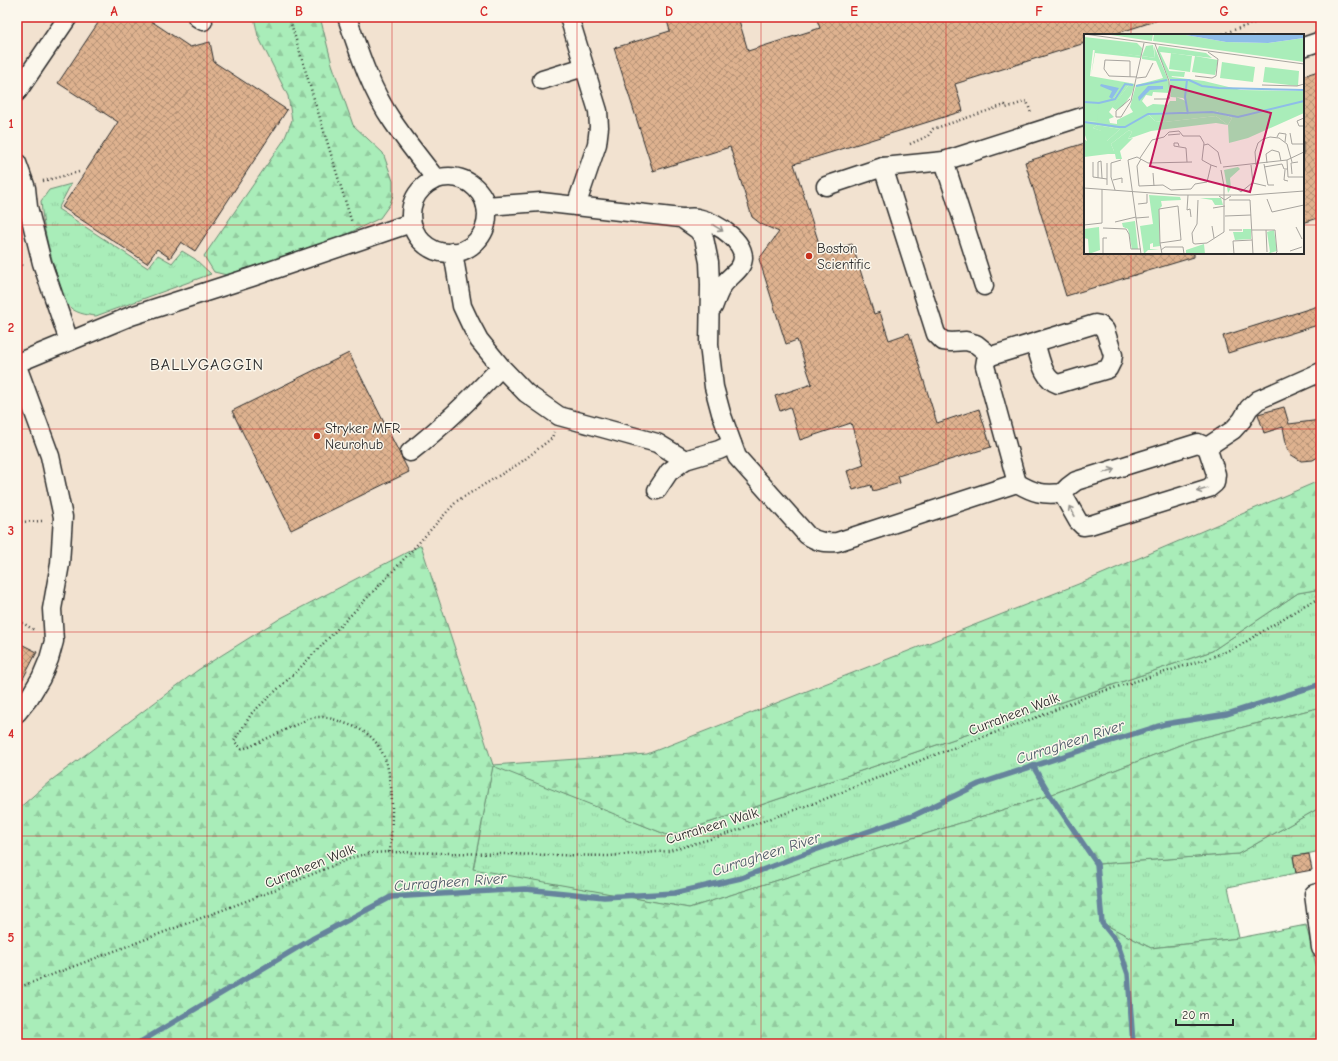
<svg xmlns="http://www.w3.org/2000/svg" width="1338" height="1061" viewBox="0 0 1338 1061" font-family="'Comic Neue',sans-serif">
	<defs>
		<pattern id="grass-tufts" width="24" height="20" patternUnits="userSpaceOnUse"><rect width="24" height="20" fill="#a9edb9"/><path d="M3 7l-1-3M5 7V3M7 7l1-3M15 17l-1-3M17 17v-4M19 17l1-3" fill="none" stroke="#92cb9f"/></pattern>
		<pattern id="forest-firs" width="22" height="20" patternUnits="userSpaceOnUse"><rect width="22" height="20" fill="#a9edb9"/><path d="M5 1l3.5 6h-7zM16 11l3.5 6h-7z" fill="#92cb9f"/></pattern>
		<pattern id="building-cross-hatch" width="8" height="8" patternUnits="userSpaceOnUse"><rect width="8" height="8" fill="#deb28f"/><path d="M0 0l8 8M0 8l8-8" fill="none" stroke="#b49175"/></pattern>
	</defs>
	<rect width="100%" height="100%" fill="#fbf7ec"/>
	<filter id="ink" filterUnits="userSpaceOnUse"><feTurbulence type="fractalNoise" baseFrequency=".025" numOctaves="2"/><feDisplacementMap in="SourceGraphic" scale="8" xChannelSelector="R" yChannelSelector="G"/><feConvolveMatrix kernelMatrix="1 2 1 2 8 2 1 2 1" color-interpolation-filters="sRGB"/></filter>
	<g filter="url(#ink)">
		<!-- built -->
		<path fill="#f2e2d0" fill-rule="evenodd" d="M17 17H1321V480L1081 583 647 754 493 765 421 545 281 618 198 670 49 782 17 810ZM1085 35H1303V253H1085Z"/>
		<!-- grass -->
		<g fill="url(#grass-tufts)" stroke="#6a8c72">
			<path d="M71 184 58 209 148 268 158 255 172 263 182 251 195 259 211 274 96 316C86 315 74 313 68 305 62 298 59 286 57 276 49 250 43 228 41 201L49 190Z"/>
			<polygon points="1321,589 1321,707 1193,740 1050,795 689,908 473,870 493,765 670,836 1212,651 1298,593"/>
			<polygon points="1321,807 1321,845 1319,846 1320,851 1293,857 1296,873 1228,887 1239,938 1151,948 1102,923 1097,864 1238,854"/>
		</g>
		<!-- forest -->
		<g fill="url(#forest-firs)" stroke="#6a8c72">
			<polygon points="254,17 320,17 332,64 353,125 383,153 393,181 393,195 390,204 380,218 343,236 227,275 214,272 204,256 284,140 292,120 288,96 258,36"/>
			<polygon points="1321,480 1321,589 1298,593 1212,651 670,836 493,766 473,869 689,908 1050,795 1193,740 1321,707 1321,807 1238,854 1097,864 1102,923 1151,948 1239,938 1306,925 1321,985 1321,1044 17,1044 17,810 49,782 198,670 281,618 421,545 493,765 647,754 1081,583"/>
		</g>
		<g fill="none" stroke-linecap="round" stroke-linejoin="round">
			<!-- stream -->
			<g stroke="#66839c" stroke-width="5.5">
				<polyline points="1033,766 1050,795 1097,864 1102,923 1117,942 1128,974 1133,1044"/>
				<polyline points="137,1044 312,939 391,897 525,889 604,897 675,893 741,878 801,855 915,815 979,784 1073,753 1165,724 1227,714 1321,684"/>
			</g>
		</g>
		<!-- building -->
		<g fill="url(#building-cross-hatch)" stroke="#2b2b2b">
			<polygon points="102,17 145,17 190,47 210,42 214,62 287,110 195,251 181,242 170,258 157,249 147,263 62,207 118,122 58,83"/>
			<polygon points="666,17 738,17 748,51 820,28 816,17 1158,17 1158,20 1112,35 1085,35 1085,43 955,84 963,111 794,164 822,253 852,244 874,314 880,312 889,340 909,333 937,423 979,409 991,447 898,476 900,483 873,491 871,485 853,490 847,471 864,465 851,423 800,440 790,407 780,411 775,396 812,384 797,340 786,344 759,259 779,232 761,224 752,217 730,147 653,171 614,48 670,31"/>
			<polygon points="1321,70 1321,217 1303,223 1303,76"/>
			<polygon points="1085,143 1085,253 1194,253 1194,257 1066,296 1025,162"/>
			<polygon points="1321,305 1321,324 1228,353 1223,336"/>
			<polygon points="349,353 409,472 291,530 232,411"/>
			<polygon points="1284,407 1289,424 1321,420 1321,455 1313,460 1301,461 1290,454 1287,448 1283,427 1264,433 1258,414"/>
			<polygon points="17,642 37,652 17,690"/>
			<polygon points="1309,854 1312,870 1296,873 1293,856"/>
		</g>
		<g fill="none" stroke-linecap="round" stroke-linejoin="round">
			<!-- minor casing -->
			<g stroke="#2b2b2b" stroke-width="21">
				<g id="minor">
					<polyline points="197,17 203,21"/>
					<path d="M347 17C359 53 371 90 393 122 406 141 421 160 436 179"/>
					<polyline points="1303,47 1321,41"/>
					<polyline points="542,80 584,67"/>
					<polyline points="17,92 68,17"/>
					<polyline points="944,161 984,286"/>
					<polyline points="17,163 26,188 28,207 42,263 69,341"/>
					<path d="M883 167 936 334 943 341 951 342 966 341 976 344 991 356 1095 324 1100 325 1105 330 1113 355 1112 361 1108 369 1058 384C1042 379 1040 356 1035 343"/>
					<circle cx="449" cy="215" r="38"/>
					<polyline points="826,186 883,167 944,161 1085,116"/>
					<polyline points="486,206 541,202 576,206 597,144 599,127 598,111 569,17"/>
					<path d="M576 206 681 218 698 230 704 238 709 262 710 285 709 345 714 387 721 413 737 457 807 535C817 542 825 543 837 542L1017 483C1034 493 1042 495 1062 493L1068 487 1076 481 1198 443 1207 447 1216 474 1215 483 1209 488 1090 525 1083 526 1078 521 1062 493"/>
					<path d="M684 218C688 218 693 217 697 218 715 221 754 245 740 267 736 273 728 278 723 285 719 291 716 299 713 307"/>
					<polyline points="453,252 462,306 470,323 479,340 501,367 526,393 559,416 657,443 685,460 719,450 732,444"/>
					<polyline points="991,356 986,360 985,366 1017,483"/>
					<polyline points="17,363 131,316 252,277 411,223"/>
					<polyline points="17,366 50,456 63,517 60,564 52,609 54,641 49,659 41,678 29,698 17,713"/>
					<polyline points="1207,447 1233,430 1242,420 1249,408 1258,400 1321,372"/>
					<path d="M410 452C443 426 472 398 501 367"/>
					<polyline points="657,490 669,472 685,460"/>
					<polyline points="1321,892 1314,894 1321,948"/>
				</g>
			</g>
			<!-- path -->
			<g stroke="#2b2b2b" stroke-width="2.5" stroke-dasharray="1 3" stroke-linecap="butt">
				<polyline points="289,17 352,223"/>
				<polyline points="1219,35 1263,20 1267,17"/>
				<polyline points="910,144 928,136 933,129 1005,105 1006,108 1027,101 1031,114"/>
				<polyline points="43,181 79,172"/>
				<polyline points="17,254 23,267"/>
				<polyline points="17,522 44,521"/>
				<polyline points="17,623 18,620 34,630"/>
				<path d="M390 852C392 819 398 762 371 737 364 731 356 727 347 724 333 719 322 714 308 719L249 747 242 749 234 741 252 713 297 671 392 572 457 501 520 463 552 438 554 432"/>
				<polyline points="17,988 262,895 354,857 370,853 390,852 609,856 669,851 724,835 820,801 929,757 1040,716 1088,696 1207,659 1239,646 1305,605 1321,598"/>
			</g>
			<!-- minor -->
			<use href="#minor" stroke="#fbf7ec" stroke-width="18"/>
		</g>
		<!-- one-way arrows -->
		<defs><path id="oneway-shaft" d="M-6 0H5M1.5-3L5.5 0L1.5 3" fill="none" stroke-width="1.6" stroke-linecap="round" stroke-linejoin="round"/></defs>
		<g stroke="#93918c">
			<use href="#oneway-shaft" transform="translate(718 228) rotate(32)"/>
			<use href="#oneway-shaft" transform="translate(1109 471) rotate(-18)"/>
			<use href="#oneway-shaft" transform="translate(1202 490) rotate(163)"/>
			<use href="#oneway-shaft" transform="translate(1072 511) rotate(-119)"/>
		</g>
	</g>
	<!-- grid -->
	<path fill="none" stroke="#d62828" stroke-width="1" stroke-opacity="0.55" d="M207 17V1044M392 17V1044M577 17V1044M761 17V1044M946 17V1044M1131 17V35M17 225H1085M1303 225H1321M1131 253V1044M17 429H1321M17 632H1321M17 836H1321"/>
	<!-- markers -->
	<g fill="#c8321e" stroke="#fbf7ec" stroke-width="1.5">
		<circle cx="809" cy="256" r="4"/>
		<circle cx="317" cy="436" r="4"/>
	</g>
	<g text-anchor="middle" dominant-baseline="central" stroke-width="3" stroke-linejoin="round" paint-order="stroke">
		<!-- poi labels -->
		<g font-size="14" fill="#2b2b2b" stroke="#fbf7ec" text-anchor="start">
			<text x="817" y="248">Boston<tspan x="817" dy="16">Scientific</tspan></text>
			<text x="325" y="428">Stryker MFR<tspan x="325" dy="16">Neurohub</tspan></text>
		</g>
		<!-- street labels -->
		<g font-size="14" fill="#2b2b2b" stroke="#fbf7ec">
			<text transform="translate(1014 714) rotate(-21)">Curraheen Walk</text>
			<text transform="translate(712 826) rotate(-17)">Curraheen Walk</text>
			<text transform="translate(310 866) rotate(-22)">Curraheen Walk</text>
		</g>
		<!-- water labels -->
		<g font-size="15" font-style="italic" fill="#495764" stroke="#fbf7ec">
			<text transform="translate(1070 742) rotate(-18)">Curragheen River</text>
			<text transform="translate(766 854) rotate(-18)">Curragheen River</text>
			<text transform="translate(450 882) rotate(-4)">Curragheen River</text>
		</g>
		<!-- quarter labels -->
		<g font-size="16" letter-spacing="1" fill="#2b2b2b" stroke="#fbf7ec">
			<text x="207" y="365">BALLYGAGGIN</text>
		</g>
	</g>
	<!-- overview -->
	<g transform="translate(1084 34)">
		<rect width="220" height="220" fill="#fbf7ec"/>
		<path d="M20 0H69L68 7ZM0 3 53 9 58 14 57 22 9 16 6 42 40 48V51L13 88 0 87ZM69 11 71 24 58 22 62 12ZM46 49 51 50 47 61 39 72 32 76 28 73ZM92 63 102 67 101 72H83L86 67H92ZM132 77 148 84 144 91 132 82 81 88 71 87 63 79ZM13 91 36 95 23 107H3L0 98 17 97 9 94ZM45 96 48 98 44 105 49 104 36 117H30L27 110ZM65 161 96 163 97 166 77 167 78 172 75 175 76 212 69 213V209L66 210V215L75 216H64L60 220 56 192 69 190ZM116 164H137L139 171H131L128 166ZM51 187 54 215H48L44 195 39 193 38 189ZM15 193 16 216 5 220 4 205 0 204V195ZM159 195H167V205L151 206 149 198H159Z" fill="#a9edb9"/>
		<path d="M70 12 85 48V59L69 58 68 62 62 61 58 67 63 73 69 70 101 72 102 67 99 64 87 63 86 47 73 17 75 12 122 19 128 24 76 18 88 43 120 47 157 56 220 57V79L164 104 145 109 144 91 132 89 67 97 44 105 48 98 45 96 27 110 30 117H36L38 125H32L31 120H24L0 123V105L3 107H23L36 95 13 91 9 94 18 97 15 99 0 98V87L13 88 15 69 31 65 40 51V48L19 44 46 49 25 78 30 83 25 85 26 89 33 90V86L49 78 46 73 52 51 79 44 72 27 58 25V22L71 24ZM132 77 148 84 144 91 132 82 80 88 71 87 63 79ZM11 15 57 22 56 24 11 19 7 42ZM154 133 156 135 146 144 147 154 144 159 140 136Z" fill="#a9edb9" fill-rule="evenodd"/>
		<path d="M70 0H96L142 8 184 9 220 4V28L69 7ZM190 196 193 217 183 220 186 218 183 198ZM120 210 121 220H102V216Z" fill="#a9edb9"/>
		<path d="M87 19 108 22 106 38 85 35ZM111 22 134 26 131 41 108 38ZM138 28 171 33 169 48 136 44ZM181 33 215 37 214 52 179 48ZM85 37 101 38 100 43 86 42Z" fill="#a9edb9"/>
		<path d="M96 0H220V4L184 9 142 8ZM17 50 35 54 28 65 25 63 28 57 16 52ZM64 52H79V55L66 56 55 67 54 63Z" fill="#8ebde8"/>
		<path fill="none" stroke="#8ebde8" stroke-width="2" d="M86 46H105L118 52 135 54 220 56M103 46 101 63 104 80M52 52 83 46M0 68 15 69 31 65 41 50 49 51M0 88 35 93H41L64 80 128 78 154 83 220 67"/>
		<path fill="none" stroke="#a8a59f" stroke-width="1" d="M0 0 220 30M111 42 128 44 132 42 134 25 124 18M46 43V27L21 26 20 35 25 42 53 43M53 44 62 43 69 29M178 51 213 52 220 50M46 65 32 77V83H37L47 67 60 9M70 65H85L86 62 85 47 71 10M220 84 213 87 215 92H220M206 99 208 110H220M84 101 96 100M193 103 195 99 202 100 201 108M120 111 124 110 134 118 137 130M95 112 94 109H90V112L102 114 103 128M56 124 68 106 80 103 85 98 95 97 99 102H116L120 109 118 126 127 131M57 125 53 132 55 152 79 151 87 156 107 155 111 150 123 148 127 131 133 133M203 126 204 143H220M9 128V143L23 145V151M183 129 182 120 188 116 195 118 197 127M180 130 184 151H190M167 131 169 149 182 152M172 131 171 118 174 109 179 105 186 103 195 104 203 110 208 128M139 133 203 126 220 118M180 133 198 130 200 135H203M201 136 200 146 204 147M69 139 70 152M208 140 207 129 214 128M14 144V128L17 127 18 144M23 145V129M29 146 38 144V149M151 153 157 158 168 149M0 154 95 161H167L220 157M31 156 27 143V129L37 126M104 161 103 176 106 175 107 183M135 162 141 166 147 162M183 165 188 178 220 171M114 166 113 190 108 199 109 209 111 210 123 209 140 198V152L137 136M145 166H166L169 220M54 170 63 169V160M129 174 141 172M141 182 167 181M52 184 65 183M31 188 52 183M0 191 18 189V155M128 192 130 204M212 193 218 205M19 194 42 195 45 200 47 215H57M145 196H158M168 196H191L193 218 191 220M182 196 183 218M76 209 97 206 94 172 75 175 76 209 78 220M77 216 81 213H99L100 220M206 217 218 213M19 220V204H23M57 220 44 126 53 123 64 129 108 128M150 220 149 207 168 206"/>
		<path fill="#c2185b" fill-opacity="0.15" stroke="#c2185b" stroke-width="2" d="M87 52 187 79 166 158 66 132Z"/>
		<rect width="220" height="220" fill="none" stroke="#2b2b2b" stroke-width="2"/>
	</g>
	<!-- margin -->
	<rect width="1338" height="1061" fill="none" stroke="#fbf7ec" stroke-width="44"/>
	<!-- scale -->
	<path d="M1176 1019v6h57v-6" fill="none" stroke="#2b2b2b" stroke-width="2"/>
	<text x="1182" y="1019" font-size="12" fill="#2b2b2b" stroke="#fbf7ec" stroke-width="3" paint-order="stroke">20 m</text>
	<rect x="22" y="22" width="1294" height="1017" fill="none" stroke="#d62828" stroke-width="1.5"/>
	<g font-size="13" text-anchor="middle" font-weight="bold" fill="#d62828">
		<text x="114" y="16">A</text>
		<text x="299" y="16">B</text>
		<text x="484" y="16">C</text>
		<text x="669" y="16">D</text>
		<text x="854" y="16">E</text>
		<text x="1039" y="16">F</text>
		<text x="1224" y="16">G</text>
		<text x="11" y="128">1</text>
		<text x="11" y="332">2</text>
		<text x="11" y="535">3</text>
		<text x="11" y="738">4</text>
		<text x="11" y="942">5</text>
	</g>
</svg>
